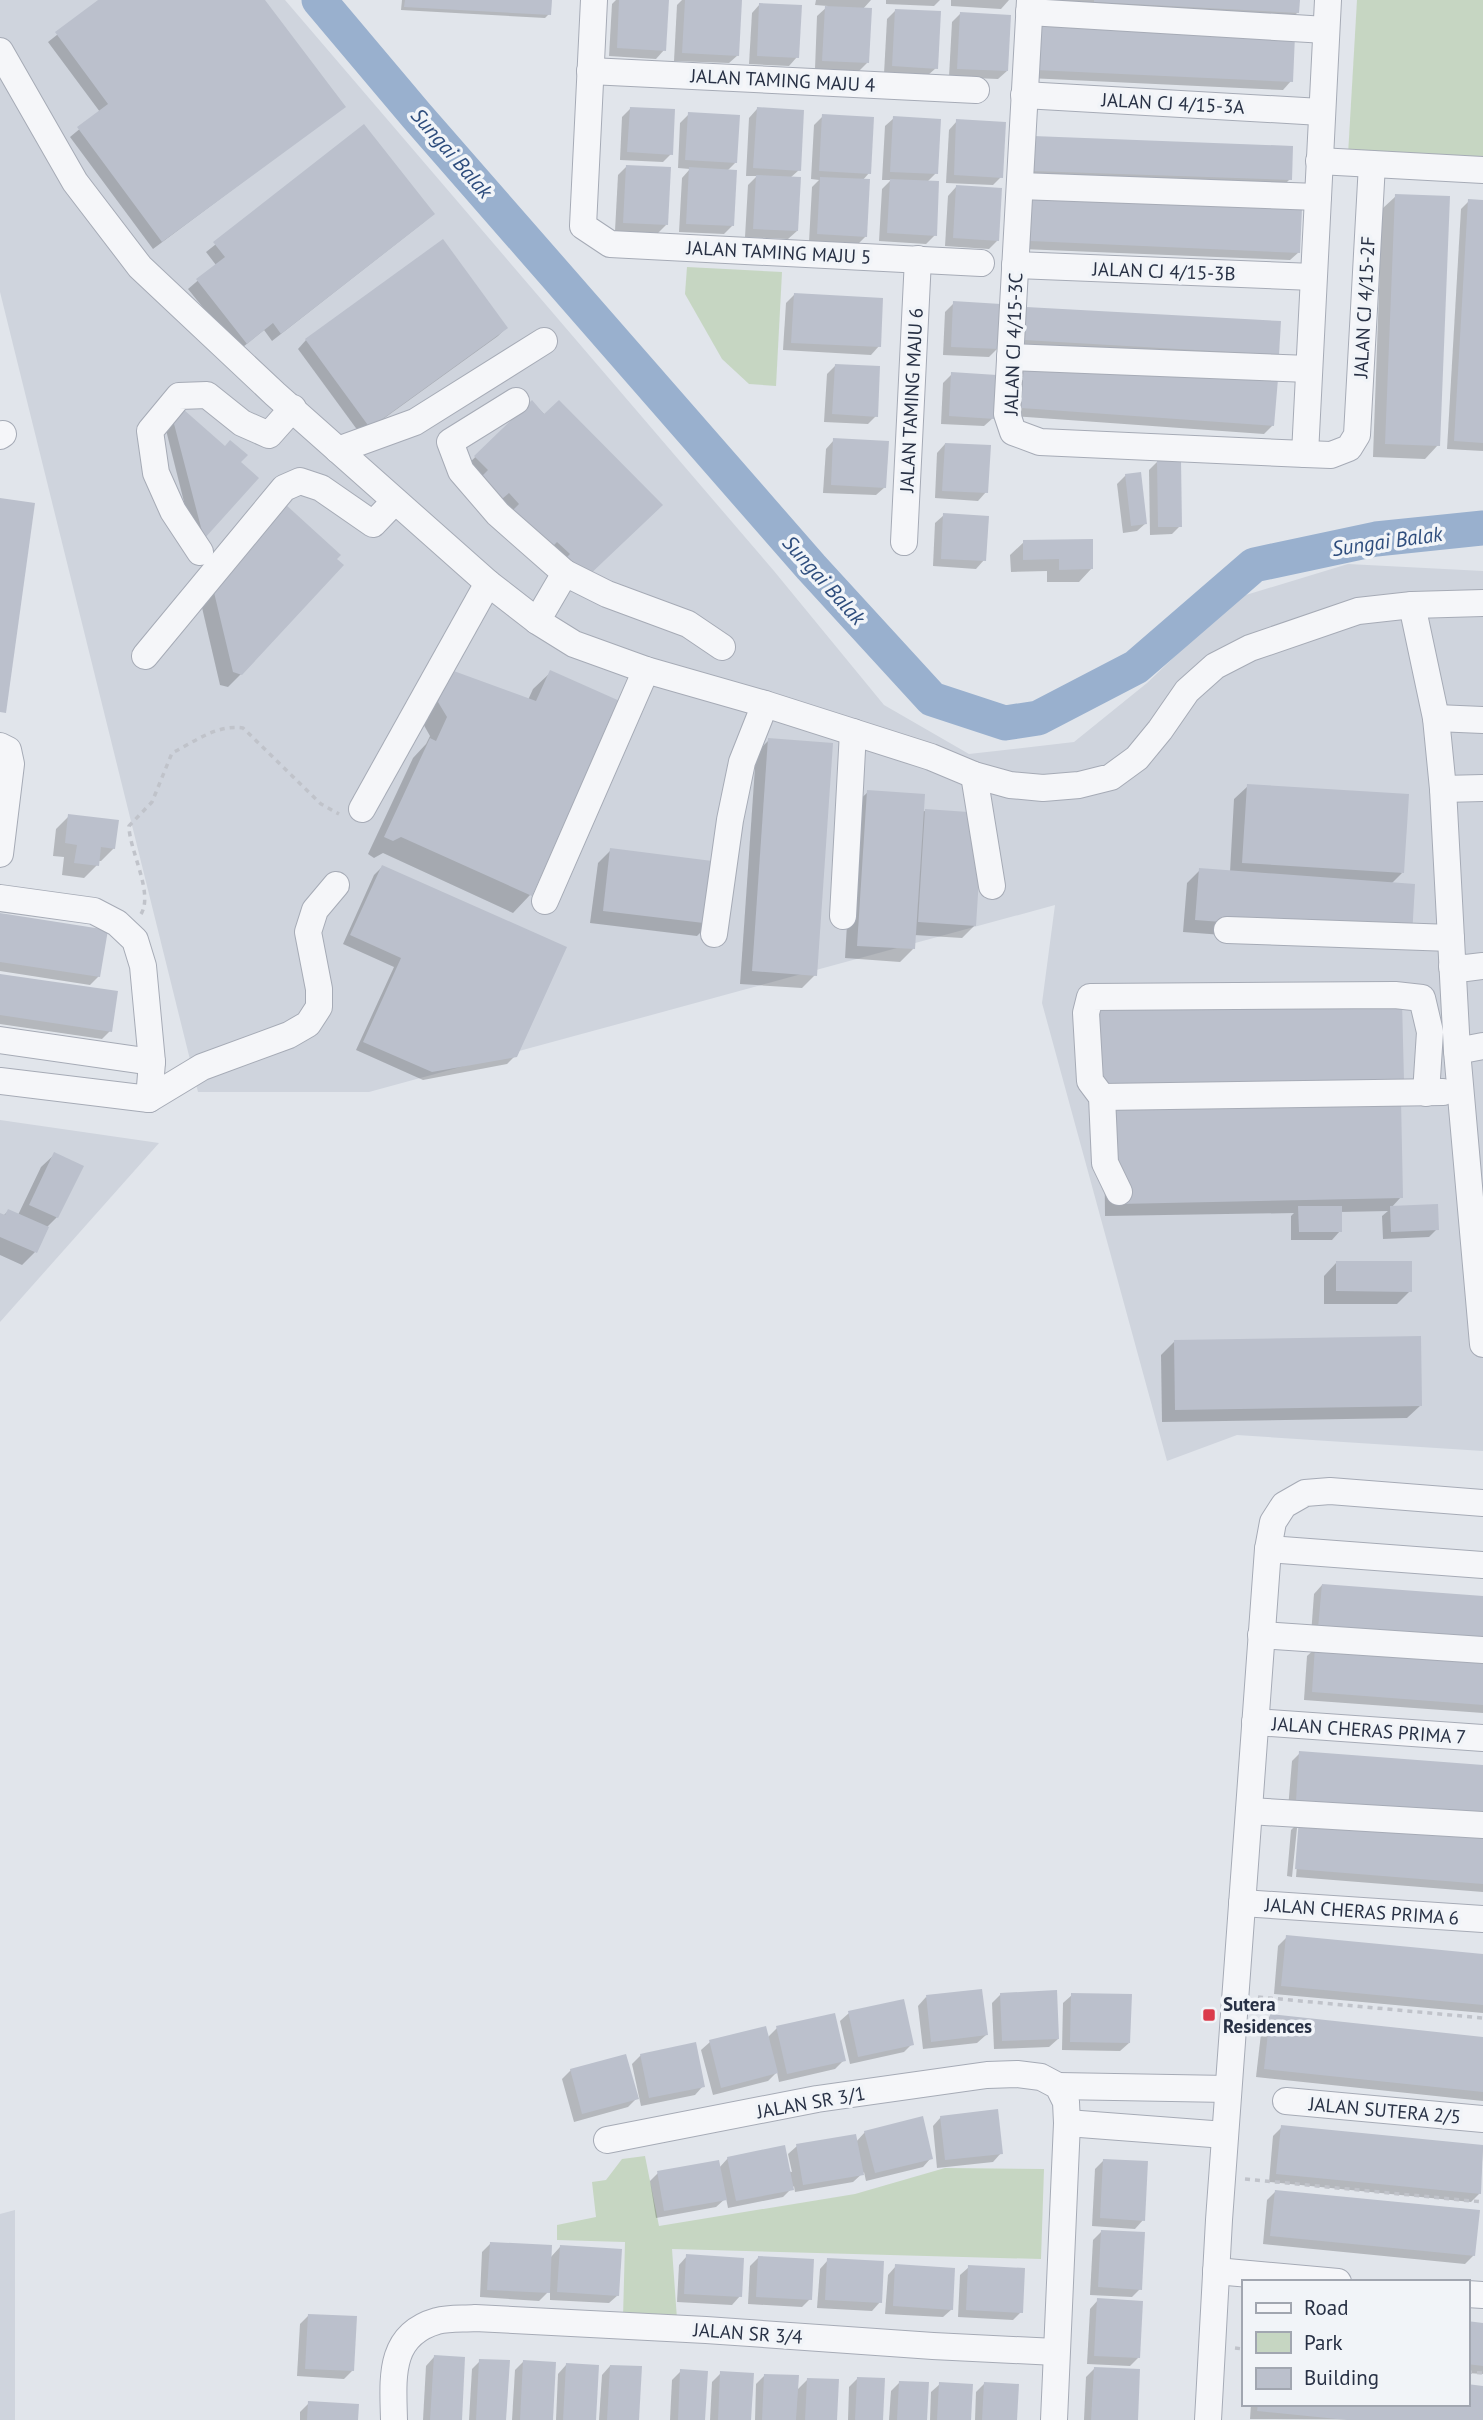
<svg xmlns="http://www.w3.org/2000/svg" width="1483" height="2420" viewBox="0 0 1483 2420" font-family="'PT Sans',sans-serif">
	<rect width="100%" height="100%" fill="#e1e5eb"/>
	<!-- built -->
	<g fill="#cfd4dd">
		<polygon points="0,0 285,0 774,571 884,705 969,754 1074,742 1147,683 1236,598 1348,564 1483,571 1483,1451 1237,1435 1167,1461 1042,1003 1055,905 369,1092 198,1092 0,292"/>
		<polygon points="0,1120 159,1143 0,1322"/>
		<polygon points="15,2210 15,2420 0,2420 0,2214"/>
	</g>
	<!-- green -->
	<g fill="#c6d6c2">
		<polygon points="1357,0 1483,0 1483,163 1348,155"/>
		<polygon points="687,267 782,272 776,386 749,384 722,359 685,294"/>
		<polygon points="645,2156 659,2226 855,2194 945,2168 1044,2169 1041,2259 672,2249 677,2319 623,2318 625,2242 557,2240 557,2225 596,2217 592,2182 606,2180 622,2159"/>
	</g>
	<!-- shadow -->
	<g fill="#0003">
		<polygon points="101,0 263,0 343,107 153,249 70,137 100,112 48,42"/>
		<polygon points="402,0 550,0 549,14 545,18 401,10"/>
		<polygon points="616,0 667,0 664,50 656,59 609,56 612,4"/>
		<polygon points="682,0 740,0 738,55 729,63 674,61 677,5"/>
		<polygon points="816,0 871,0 862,10 867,63 859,71 815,69 817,16 828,6 815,5"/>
		<polygon points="886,0 940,0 934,6 886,4"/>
		<polygon points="951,0 1009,0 1001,9 951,6"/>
		<polygon points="1033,0 1298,0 1298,12 1289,21"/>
		<polygon points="760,4 797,57 789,66 749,64 752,13"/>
		<polygon points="896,10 936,68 927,76 884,74 887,19"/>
		<polygon points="960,14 1007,71 998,79 949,77 952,22"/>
		<polygon points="1030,33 1291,81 1283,90 1028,78"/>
		<polygon points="630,109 671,154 663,162 620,160 622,117"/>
		<polygon points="757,109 799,170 790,178 797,231 788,239 745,237 748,185 757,176 746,176 749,118"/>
		<polygon points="689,114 736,162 727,171 732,226 724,234 679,232 682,178 690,169 678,168 680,123"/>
		<polygon points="823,116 869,173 862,181 866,236 857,245 809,242 812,187 819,180 811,179 814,125"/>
		<polygon points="894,118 936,173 927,182 935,235 926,244 879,241 882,189 891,180 882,180 885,126"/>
		<polygon points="957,121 1001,177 993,185 946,183 949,130"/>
		<polygon points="364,127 424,222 272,341 264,330 238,351 188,289 216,265 206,252"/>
		<polygon points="1034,138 1290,179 1281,188 1024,179"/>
		<polygon points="626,167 666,225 658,233 615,231 618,175"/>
		<polygon points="956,187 998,240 989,249 945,246 948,196"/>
		<polygon points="1396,196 1438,445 1425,459 1373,457 1382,209"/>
		<polygon points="1469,201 1483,201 1483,451 1447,449 1461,209"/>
		<polygon points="1024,207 1299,252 1290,260 1022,249"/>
		<polygon points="794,295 879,346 871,355 783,350 786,303"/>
		<polygon points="954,303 997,349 989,357 943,355 945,312"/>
		<polygon points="1026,309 1279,323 1269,362 1016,348"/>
		<polygon points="506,328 498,336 361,435 298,349 306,340"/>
		<polygon points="1025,364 1273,425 1264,434 1013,416 1017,372"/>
		<polygon points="835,366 876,416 868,424 824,422 827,374"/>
		<polygon points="952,374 993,418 984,426 941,424 943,383"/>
		<polygon points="532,402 648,518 571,591 552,574 462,470"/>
		<polygon points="183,412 239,462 195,546 166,430"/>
		<polygon points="834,440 885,487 876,495 823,493 826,449"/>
		<polygon points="945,444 986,492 978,501 935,498 937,453"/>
		<polygon points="1157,462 1180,526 1172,534 1150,535 1149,470"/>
		<polygon points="1126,475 1146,523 1137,531 1123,533 1117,484"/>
		<polygon points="285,507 241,674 228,687 220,685 200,599"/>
		<polygon points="944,515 984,560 976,569 933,566 935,523"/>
		<polygon points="1024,542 1092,568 1079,582 1047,582 1047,571 1011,572 1010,555"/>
		<polygon points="551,672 530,895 513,913 383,853 374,858 368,854 413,758 426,744 430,736 421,720 434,690 528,700 533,689"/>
		<polygon points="769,740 815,975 802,988 740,984 756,753"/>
		<polygon points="1248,786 1402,873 1391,884 1397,948 1183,932 1187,883 1200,870 1230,872 1234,799"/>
		<polygon points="868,792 922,811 981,814 975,925 962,938 914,935 913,949 900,962 845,958 854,805"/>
		<polygon points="69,816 114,848 101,861 98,861 97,865 84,878 62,875 64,857 53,856 56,829"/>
		<polygon points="611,850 710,923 697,936 590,923 598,863"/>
		<polygon points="382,867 516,1055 507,1064 423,1080 356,1050 394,967 343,944 374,875"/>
		<polygon points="0,915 99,976 90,985 0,971"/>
		<polygon points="0,976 110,1031 102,1039 0,1024"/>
		<polygon points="1117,1107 1401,1197 1391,1208 1437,1229 1429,1237 1383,1239 1382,1216 1388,1211 1340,1212 1340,1231 1332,1240 1291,1240 1291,1216 1294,1213 1105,1216 1104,1120"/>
		<polygon points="55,1154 57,1217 46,1228 35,1252 22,1265 0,1255 0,1215 3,1216 8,1211 18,1215 41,1167"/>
		<polygon points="1337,1262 1410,1291 1397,1304 1324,1304 1324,1276"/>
		<polygon points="1174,1342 1421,1405 1407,1418 1162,1422 1161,1355"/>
		<polygon points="1322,1585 1483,1598 1311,1635 1314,1594"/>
		<polygon points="1316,1648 1483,1660 1483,1713 1304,1700 1307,1656"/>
		<polygon points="1300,1753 1483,1767 1288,1809 1292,1761"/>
		<polygon points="1300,1821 1483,1836 1483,1892 1296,1877 1300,1828 1297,1828 1292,1877 1287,1876 1291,1830"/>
		<polygon points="1287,1937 1483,1956 1483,2013 1274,1994 1278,1946"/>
		<polygon points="1001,1994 1058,2039 1049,2047 994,2049 992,2003"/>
		<polygon points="1072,1995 1129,2043 1120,2051 1062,2050 1063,2003"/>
		<polygon points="926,1997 986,2035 977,2043 923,2049 918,2006"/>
		<polygon points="849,2013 912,2044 904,2052 850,2064 840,2021"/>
		<polygon points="1270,2016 1483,2039 1483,2101 1256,2077 1262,2025"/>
		<polygon points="777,2028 844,2060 835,2069 779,2082 777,2072 768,2081 713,2095 701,2050 710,2042 767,2038"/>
		<polygon points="641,2055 703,2086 695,2095 641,2106 632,2064"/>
		<polygon points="571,2070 637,2098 628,2107 574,2122 562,2079"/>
		<polygon points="941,2117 1001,2153 993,2162 937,2168 933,2126"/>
		<polygon points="1282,2127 1483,2146 1480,2193 1471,2202 1269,2182 1273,2136"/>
		<polygon points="865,2132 931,2158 923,2167 866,2181 864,2172 853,2182 795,2192 794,2186 783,2197 728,2208 726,2198 716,2207 656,2218 650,2181 658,2173 719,2168 728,2158 792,2172 788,2154 797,2146 856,2142"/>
		<polygon points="1104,2160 1143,2220 1135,2229 1092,2226 1095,2169"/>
		<polygon points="1275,2192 1474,2255 1465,2264 1263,2244 1267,2200"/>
		<polygon points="1102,2231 1140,2289 1132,2297 1090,2295 1093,2240"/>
		<polygon points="491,2243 550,2258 560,2247 618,2295 609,2303 550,2300 550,2290 539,2301 480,2297 482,2252"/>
		<polygon points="687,2256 740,2296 732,2305 677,2302 679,2265"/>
		<polygon points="759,2257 810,2299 802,2307 748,2304 750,2266"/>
		<polygon points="828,2260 880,2302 872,2311 817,2308 820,2269"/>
		<polygon points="896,2266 952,2309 943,2317 885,2314 888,2275"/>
		<polygon points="969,2267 1021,2312 1013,2320 958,2317 960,2275"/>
		<polygon points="1098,2300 1139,2357 1130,2366 1087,2364 1090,2309"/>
		<polygon points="309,2315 353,2370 344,2379 297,2376 300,2324"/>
		<polygon points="1467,2323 1483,2325 1483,2374 1467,2373"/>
		<polygon points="434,2357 460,2420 423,2420 426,2366"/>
		<polygon points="480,2361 505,2420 469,2420 472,2369"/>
		<polygon points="523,2362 551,2420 512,2420 515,2370"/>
		<polygon points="566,2365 595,2420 556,2420 558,2374"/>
		<polygon points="610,2366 637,2420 599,2420 602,2375"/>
		<polygon points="1094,2369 1136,2420 1084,2420 1086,2377"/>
		<polygon points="681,2371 704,2420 670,2420 672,2380"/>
		<polygon points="721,2373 749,2420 710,2420 712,2382"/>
		<polygon points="765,2375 796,2391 808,2379 835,2420 755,2420 756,2384"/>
		<polygon points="858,2378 881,2420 848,2420 849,2387"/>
		<polygon points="899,2383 925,2420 889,2420 891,2391"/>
		<polygon points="985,2383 1016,2420 975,2420 976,2392"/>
		<polygon points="940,2384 969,2420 930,2420 931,2392"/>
		<polygon points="1483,2387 1483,2420 1250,2419 1251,2404 1467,2404"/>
		<polygon points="309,2403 356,2420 300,2420 300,2412"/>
	</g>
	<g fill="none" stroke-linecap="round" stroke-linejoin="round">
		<!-- river -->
		<polyline stroke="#99b0ce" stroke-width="35" points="319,0 416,115 811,567 932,699 1005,723 1038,718 1136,667 1254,565 1376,539 1483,528"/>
	</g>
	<!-- building -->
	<g fill="#bbc0cc">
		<polygon points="98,0 265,0 346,107 162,242 77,127 108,104 55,32"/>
		<polygon points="405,0 552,0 551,15 404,7"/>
		<polygon points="619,0 669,0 666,51 617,48"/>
		<polygon points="685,0 742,0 739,56 682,53"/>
		<polygon points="1094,0 1300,0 1299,13 1094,2"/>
		<polygon points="759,3 802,5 799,58 757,56"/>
		<polygon points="825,6 872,8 869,63 822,61"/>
		<polygon points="895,9 941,11 938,69 892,66"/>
		<polygon points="960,12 1011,15 1008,71 957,69"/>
		<polygon points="1038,23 1295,35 1293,82 1035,70"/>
		<polygon points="630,107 675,109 673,155 627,152"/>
		<polygon points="757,107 804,110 801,171 753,168"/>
		<polygon points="688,112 740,115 737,163 685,160"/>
		<polygon points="822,114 874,117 871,174 819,171"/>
		<polygon points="893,116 941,119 938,174 890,172"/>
		<polygon points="956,119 1006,122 1003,178 954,175"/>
		<polygon points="364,124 435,214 281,334 273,323 247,344 196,279 225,257 213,242"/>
		<polygon points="1033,136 1293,146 1292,180 1032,171"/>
		<polygon points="626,165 671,167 668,225 623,223"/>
		<polygon points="689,167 737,170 734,226 686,224"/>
		<polygon points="756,175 801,177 798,231 753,229"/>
		<polygon points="820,177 870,179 867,237 817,234"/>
		<polygon points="890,179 939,181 937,236 887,233"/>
		<polygon points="956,185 1002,188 999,241 953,238"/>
		<polygon points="1395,194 1450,196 1440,446 1385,444"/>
		<polygon points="1032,196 1302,208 1300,253 1030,241"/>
		<polygon points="1468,199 1483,200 1483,443 1454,441"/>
		<polygon points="443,239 508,328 370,428 305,339"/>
		<polygon points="794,293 883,298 881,347 791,343"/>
		<polygon points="953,301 1001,304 999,349 951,347"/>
		<polygon points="1026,307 1281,321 1279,355 1024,340"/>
		<polygon points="1024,362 1278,379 1274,426 1021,408"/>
		<polygon points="835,364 880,366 878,417 832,414"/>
		<polygon points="951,372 997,375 995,419 949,416"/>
		<polygon points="532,400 544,414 559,400 663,505 585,579 564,560 570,554 557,542 551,548 513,510 519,504 509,493 502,499 481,477 488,470 474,456"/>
		<polygon points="183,409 225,446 230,440 248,455 241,462 259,478 204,539 173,420"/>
		<polygon points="833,438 889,441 886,488 831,485"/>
		<polygon points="945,443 991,445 988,493 942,491"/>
		<polygon points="1157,460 1181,460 1182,527 1158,527"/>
		<polygon points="1141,472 1147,524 1131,526 1125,474"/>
		<polygon points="0,498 35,503 6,713 0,712"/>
		<polygon points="285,504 341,555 337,559 344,565 242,675 233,672 212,584"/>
		<polygon points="943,513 989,516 986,561 941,559"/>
		<polygon points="1093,539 1093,569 1059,570 1059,559 1023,560 1023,540"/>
		<polygon points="451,670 536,701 550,670 622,702 532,896 401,837 393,841 384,837 430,738 436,741 447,717 438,702"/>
		<polygon points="768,738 833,743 817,976 752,971"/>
		<polygon points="1247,784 1409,794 1404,873 1242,863"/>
		<polygon points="867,790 925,794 915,949 857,946"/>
		<polygon points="925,809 983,813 976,926 918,922"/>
		<polygon points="68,814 119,820 115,849 101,847 99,866 74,863 77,845 65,843"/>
		<polygon points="610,848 720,862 712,924 603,911"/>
		<polygon points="382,865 567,947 517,1057 432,1072 363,1042 401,958 350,935"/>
		<polygon points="1199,868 1415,884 1412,936 1195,920"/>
		<polygon points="0,913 108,930 100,977 0,962"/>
		<polygon points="0,974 118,991 112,1032 0,1015"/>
		<polygon points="1402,1001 1404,1081 1097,1091 1095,1010"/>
		<polygon points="1401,1100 1403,1198 1118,1204 1116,1105"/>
		<polygon points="54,1152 84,1166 58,1218 29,1205"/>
		<polygon points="1438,1204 1439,1230 1391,1232 1390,1206"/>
		<polygon points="1298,1206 1342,1206 1342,1232 1299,1232"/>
		<polygon points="8,1209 49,1227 37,1253 0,1237 0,1213 5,1215"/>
		<polygon points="1336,1261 1412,1261 1412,1292 1336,1291"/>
		<polygon points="1421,1336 1422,1406 1175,1410 1174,1340"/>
		<polygon points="1322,1584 1483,1596 1483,1641 1318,1628"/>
		<polygon points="1315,1646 1483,1659 1483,1705 1312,1692"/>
		<polygon points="1299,1751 1483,1765 1483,1815 1296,1801"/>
		<polygon points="1299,1819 1483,1834 1483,1884 1295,1869"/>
		<polygon points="1286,1935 1483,1954 1483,2005 1281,1986"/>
		<polygon points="982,1989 988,2035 931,2042 926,1995"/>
		<polygon points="1057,1990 1059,2039 1002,2041 1000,1993"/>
		<polygon points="1071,1993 1132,1994 1130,2043 1070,2042"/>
		<polygon points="904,1999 914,2045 858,2057 848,2011"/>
		<polygon points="835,2013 846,2061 787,2074 776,2026"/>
		<polygon points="1270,2014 1483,2037 1483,2092 1264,2069"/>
		<polygon points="766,2026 778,2073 721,2088 709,2040"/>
		<polygon points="696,2042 705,2087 649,2098 640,2054"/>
		<polygon points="626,2054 639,2099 582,2114 570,2069"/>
		<polygon points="998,2109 1003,2154 945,2160 940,2116"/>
		<polygon points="923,2116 933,2159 875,2173 864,2131"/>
		<polygon points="1281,2125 1483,2145 1481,2194 1276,2174"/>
		<polygon points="856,2134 864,2175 803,2185 796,2144"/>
		<polygon points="785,2145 794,2190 736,2201 727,2157"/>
		<polygon points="1103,2159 1148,2161 1145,2221 1100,2218"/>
		<polygon points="719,2160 727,2200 664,2211 657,2171"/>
		<polygon points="1275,2190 1480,2210 1475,2256 1270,2236"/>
		<polygon points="1101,2230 1145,2232 1142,2290 1098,2287"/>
		<polygon points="490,2242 552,2245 550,2293 487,2290"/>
		<polygon points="560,2245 622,2249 619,2296 557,2292"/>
		<polygon points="686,2254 744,2258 742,2297 684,2294"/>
		<polygon points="758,2256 814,2259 812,2300 756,2297"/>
		<polygon points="827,2258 884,2261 882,2303 825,2300"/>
		<polygon points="895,2264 955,2268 953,2310 893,2306"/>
		<polygon points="968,2265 1025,2268 1023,2313 966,2310"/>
		<polygon points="1097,2298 1143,2301 1140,2358 1094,2356"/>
		<polygon points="308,2314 357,2316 354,2371 305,2369"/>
		<polygon points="1467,2321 1483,2323 1483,2366 1467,2364"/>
		<polygon points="434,2355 465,2357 462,2420 430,2420"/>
		<polygon points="479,2359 510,2360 506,2420 476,2420"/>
		<polygon points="523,2360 556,2362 553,2420 520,2420"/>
		<polygon points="566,2363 599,2365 596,2420 563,2420"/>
		<polygon points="610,2365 642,2366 639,2420 607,2420"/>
		<polygon points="1094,2367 1140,2369 1138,2420 1091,2420"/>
		<polygon points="680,2369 708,2371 705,2420 678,2420"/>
		<polygon points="720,2371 754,2373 751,2420 718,2420"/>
		<polygon points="764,2374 799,2375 796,2420 762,2420"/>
		<polygon points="857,2377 885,2378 883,2420 855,2420"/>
		<polygon points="807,2378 839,2379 837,2420 805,2420"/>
		<polygon points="899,2381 929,2382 927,2420 897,2420"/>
		<polygon points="939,2382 973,2384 971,2420 937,2420"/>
		<polygon points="984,2382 1019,2384 1017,2420 982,2420"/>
		<polygon points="1467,2384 1483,2386 1483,2420 1347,2420 1257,2411 1258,2404 1467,2404"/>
		<polygon points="308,2401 359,2404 358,2420 307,2420"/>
	</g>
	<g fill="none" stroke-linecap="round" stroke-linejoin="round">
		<!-- minor casing -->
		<g stroke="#a6abb6" stroke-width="28">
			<g id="minor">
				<polyline points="594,0 583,226 610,244 981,263"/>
				<polyline points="1030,0 1007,414 1013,432 1040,442 1305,454 1331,455 1349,448 1357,435 1372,164"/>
				<polyline points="1029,12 1326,30"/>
				<polyline points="0,51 75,182 140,267 275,394 488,583 537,621 574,644 646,670 765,704 931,757 974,775 1010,785 1043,788 1079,785 1111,777 1137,758 1160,730 1187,691 1215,666 1250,648 1358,611 1412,605 1483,603"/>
				<polyline points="590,71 976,90"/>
				<polyline points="1024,95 1321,112"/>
				<polyline points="1319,161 1483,170"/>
				<polyline points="1020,186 1318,197"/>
				<polyline points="1015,265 1313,277"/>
				<polyline points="1010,357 1309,369"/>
				<polyline points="516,401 450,442 461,471 498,514 565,573 537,621"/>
				<polyline points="0,436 3,434"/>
				<polyline points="338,450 415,422 544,341"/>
				<polyline points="1305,454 1328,0"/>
				<polyline points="904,542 918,259"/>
				<polyline points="200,552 173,511 156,473 150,431 179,396 207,395 242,423 269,435 293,408"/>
				<polyline points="565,573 607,594 688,624 722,647"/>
				<polyline points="1412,605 1436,718 1443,789 1457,1051 1483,1344"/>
				<polyline points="145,656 284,488 300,481 321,488 373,524 395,501"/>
				<polyline points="1436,718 1483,720"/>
				<polyline points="0,746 8,750 11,764 0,854"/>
				<polyline points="974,775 992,886"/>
				<polyline points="1443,789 1483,788"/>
				<polyline points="362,809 488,583"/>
				<polyline points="0,898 94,911 117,923 135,940 143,966 152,1062 149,1099"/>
				<polyline points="545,901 646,670"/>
				<polyline points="843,916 853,732"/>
				<polyline points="1227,930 1451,938"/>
				<polyline points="714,934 730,820 742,762 765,704"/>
				<polyline points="1452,967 1466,968 1483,966"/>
				<polyline points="0,1040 152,1062"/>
				<polyline points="1457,1051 1483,1046"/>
				<polyline points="0,1081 149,1099 202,1067 289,1035 308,1024 319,1007 319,989 308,932 315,910 336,885"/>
				<polyline points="1102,1097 1443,1092"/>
				<polyline points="1119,1192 1105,1163 1102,1097 1090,1081 1086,1013 1090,997 1395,995 1422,998 1430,1032 1426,1093"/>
				<polyline points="1268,1549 1483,1565"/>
				<polyline points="1261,1635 1483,1650"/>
				<polyline points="1255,1722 1483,1738"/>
				<polyline points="1249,1811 1483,1825"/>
				<polyline points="1242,1903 1483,1919"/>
				<polyline points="1058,2086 1228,2089"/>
				<polyline points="1286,2101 1483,2119"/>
				<polyline points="1067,2123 1225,2135"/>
				<polyline points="607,2140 817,2099 987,2075 1017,2074 1041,2077 1058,2086 1066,2102 1067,2123 1054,2420"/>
				<polyline points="1216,2271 1338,2282"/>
				<polyline points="1467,2294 1483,2295"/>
				<path d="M394 2420C393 2378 388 2335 437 2321 449 2318 463 2319 475 2318L706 2330 933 2346 1056 2352"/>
				<polyline points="1208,2420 1219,2220 1268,1549 1273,1522 1284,1505 1305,1493 1330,1491 1483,1503"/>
			</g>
		</g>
		<!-- path -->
		<g stroke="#c0c3ca" stroke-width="3.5" stroke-dasharray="5 5" stroke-linecap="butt">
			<path d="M141 914C154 893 129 850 129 826L152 802 172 753C194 742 217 724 243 728L321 804 339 814"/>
			<polyline points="1258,1997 1483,2018"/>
			<polyline points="1245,2179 1483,2202"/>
			<polyline points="1235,2348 1243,2349"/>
			<polyline points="1467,2372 1483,2373"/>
		</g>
		<!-- minor -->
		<use href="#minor" stroke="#f5f6f9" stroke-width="26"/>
	</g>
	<!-- markers -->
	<rect fill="#db3c4c" stroke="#f1f4f8" stroke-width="2.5" x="1202" y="2008" width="14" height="14" rx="3.5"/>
	<g text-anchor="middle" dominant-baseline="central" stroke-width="7" stroke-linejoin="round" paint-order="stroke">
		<!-- street labels -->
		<g font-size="19" fill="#283145" stroke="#f1f4f8">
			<text transform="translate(783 80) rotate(3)">JALAN TAMING MAJU 4</text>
			<text transform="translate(1173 103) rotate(3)">JALAN CJ 4/15-3A</text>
			<text transform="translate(779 252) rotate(3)">JALAN TAMING MAJU 5</text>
			<text transform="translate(1164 271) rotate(2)">JALAN CJ 4/15-3B</text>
			<text transform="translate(1364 307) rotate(-87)">JALAN CJ 4/15-2F</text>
			<text transform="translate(1013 344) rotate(-88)">JALAN CJ 4/15-3C</text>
			<text transform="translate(911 400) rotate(-87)">JALAN TAMING MAJU 6</text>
			<text transform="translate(1369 1730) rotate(4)">JALAN CHERAS PRIMA 7</text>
			<text transform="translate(1362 1911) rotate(4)">JALAN CHERAS PRIMA 6</text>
			<text transform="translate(811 2102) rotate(-10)">JALAN SR 3/1</text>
			<text transform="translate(1385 2110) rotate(5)">JALAN SUTERA 2/5</text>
			<text transform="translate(748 2333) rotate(4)">JALAN SR 3/4</text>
		</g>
		<!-- poi labels -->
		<g font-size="19" font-weight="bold" fill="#283145" stroke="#f1f4f8" text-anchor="start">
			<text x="1223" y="2004">Sutera<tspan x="1223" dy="22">Residences</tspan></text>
		</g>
		<!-- water labels -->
		<g font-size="21" font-style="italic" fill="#2e4d7d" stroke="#f1f4f8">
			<text transform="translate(452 153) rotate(49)">Sungai Balak</text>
			<text transform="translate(1387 541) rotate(-8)">Sungai Balak</text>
			<text transform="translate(824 580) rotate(48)">Sungai Balak</text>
		</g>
	</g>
	<!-- legend -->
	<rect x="1242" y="2280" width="228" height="126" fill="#f1f4f8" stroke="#a1a6b0" stroke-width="2"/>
	<rect x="1256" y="2303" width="35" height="10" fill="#f5f6f9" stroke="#a1a6b0" stroke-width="2"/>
	<text x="1304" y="2315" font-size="21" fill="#283145">Road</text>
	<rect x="1256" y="2332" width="35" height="21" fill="#c6d6c2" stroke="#a1a6b0" stroke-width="2"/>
	<text x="1304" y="2350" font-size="21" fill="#283145">Park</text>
	<rect x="1256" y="2368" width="35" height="21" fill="#bbc0cc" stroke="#a1a6b0" stroke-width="2"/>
	<text x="1304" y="2385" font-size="21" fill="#283145">Building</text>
</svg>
